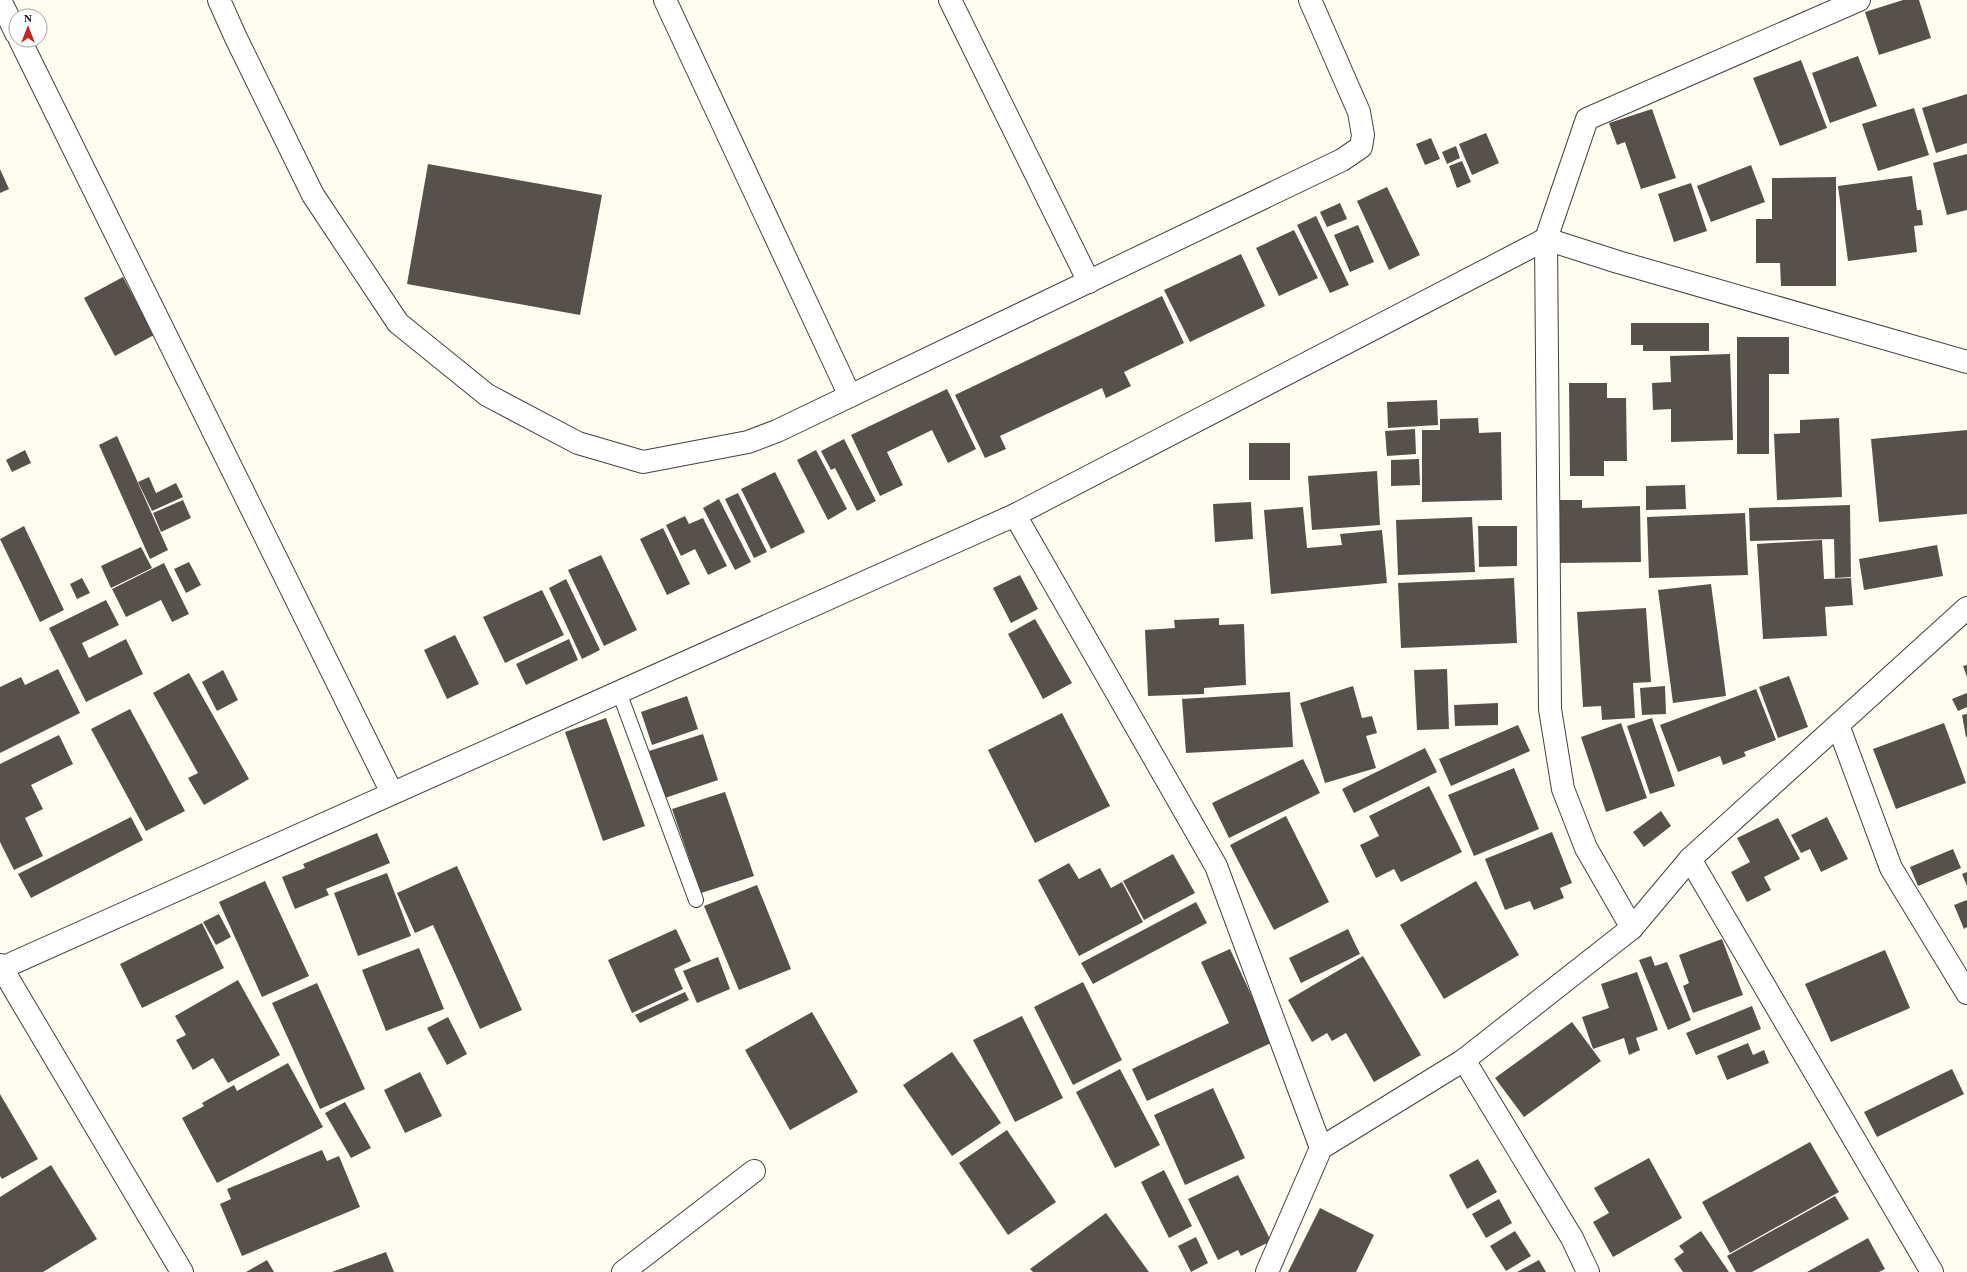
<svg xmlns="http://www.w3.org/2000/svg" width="1967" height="1272" viewBox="0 0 1967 1272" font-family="Georgia,serif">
	<rect width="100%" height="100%" fill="#fffdf0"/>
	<!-- building -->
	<g fill="#57504b">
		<polygon points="1903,0 1919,0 1931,38 1879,55 1865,12"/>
		<polygon points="1858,56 1877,106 1830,123 1812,73"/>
		<polygon points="1801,60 1827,128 1780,146 1753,78"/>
		<polygon points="1967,94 1967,143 1936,153 1922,108"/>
		<polygon points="1914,108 1929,155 1878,171 1862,124"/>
		<polygon points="1652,109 1676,178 1641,189 1625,142 1617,145 1609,123"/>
		<polygon points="1486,133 1499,163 1472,175 1459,144"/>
		<polygon points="1431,138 1440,159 1425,165 1416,144"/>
		<polygon points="1456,146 1460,158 1447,164 1442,152"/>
		<polygon points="1967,154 1967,210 1947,215 1933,163"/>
		<polygon points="1462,161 1471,182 1457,188 1449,166"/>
		<polygon points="428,164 602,195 580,315 407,284"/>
		<polygon points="1751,165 1765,202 1711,222 1697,186"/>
		<polygon points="0,169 9,189 0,193"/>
		<polygon points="1912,176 1917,210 1921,210 1923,225 1914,226 1917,252 1848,261 1838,186"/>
		<polygon points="1836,177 1836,286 1781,286 1780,263 1756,263 1756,219 1772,219 1772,178"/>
		<polygon points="1691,183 1707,231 1674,242 1658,194"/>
		<polygon points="1387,187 1420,255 1389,270 1357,201"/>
		<polygon points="1340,203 1347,219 1327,227 1320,212"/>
		<polygon points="1316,216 1349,285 1330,293 1297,225"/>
		<polygon points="1358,225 1374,262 1350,272 1334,235"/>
		<polygon points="1294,230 1318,278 1279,296 1256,248"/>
		<polygon points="1241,254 1265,306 1190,342 1164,290"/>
		<polygon points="123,277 154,335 115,356 84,298"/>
		<polygon points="1162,296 1184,343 1124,372 1131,386 1106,398 1102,388 1000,436 1006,449 985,458 955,395"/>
		<polygon points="1631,323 1709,323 1709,351 1643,351 1643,345 1631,345"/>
		<polygon points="1737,337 1789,337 1789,374 1769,374 1769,454 1737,454"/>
		<polygon points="1730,354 1733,440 1671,442 1671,409 1653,410 1652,383 1671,382 1670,356"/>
		<polygon points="1569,383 1607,383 1607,398 1626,398 1627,461 1604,461 1604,476 1570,476"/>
		<polygon points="947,389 976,449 948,463 932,430 887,452 903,485 880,496 851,435"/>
		<polygon points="1437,400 1438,425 1388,428 1387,402"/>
		<polygon points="1478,418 1479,433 1501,432 1502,500 1422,502 1422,430 1440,430 1440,419"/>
		<polygon points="1839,418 1842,497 1777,500 1774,434 1800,433 1800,420"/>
		<polygon points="1415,429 1416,454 1387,456 1385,431"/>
		<polygon points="1967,430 1967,514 1879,522 1871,439"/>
		<polygon points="117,436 168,550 150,559 99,445"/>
		<polygon points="844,439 876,501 857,511 835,468 831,470 821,451"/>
		<rect x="1249" y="443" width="41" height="37"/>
		<polygon points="25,450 31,463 12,472 6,460"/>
		<polygon points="816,450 847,509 828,520 797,460"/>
		<polygon points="1419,459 1420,485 1391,486 1391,460"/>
		<polygon points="1377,471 1380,525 1312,530 1308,476"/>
		<polygon points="775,472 805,532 771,549 741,489"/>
		<polygon points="149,477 156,493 176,483 183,497 152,511 138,482"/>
		<polygon points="1685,485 1686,509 1646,510 1646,486"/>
		<polygon points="738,493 767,552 754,558 725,499"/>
		<polygon points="719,499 751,562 735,570 703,508"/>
		<polygon points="183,500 191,518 161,532 153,513"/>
		<polygon points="1558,500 1582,500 1582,508 1640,506 1641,562 1560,563"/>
		<polygon points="1251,502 1253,539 1215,542 1213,504"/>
		<polygon points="1850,505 1851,577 1835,578 1834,539 1750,541 1749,508"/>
		<polygon points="1303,507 1307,548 1342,545 1340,534 1382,530 1387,583 1271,594 1264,510"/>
		<polygon points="1745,513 1748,575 1649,578 1647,517"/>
		<polygon points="685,516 689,524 703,518 727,566 708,575 695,549 681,556 666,525"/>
		<polygon points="1472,517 1475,572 1398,575 1396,520"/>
		<polygon points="24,526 64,610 40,622 0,539"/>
		<polygon points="1478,526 1517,526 1517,566 1479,567"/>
		<polygon points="663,528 690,584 667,595 640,539"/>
		<polygon points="1822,540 1824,579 1851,578 1853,605 1825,607 1827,636 1763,639 1757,544"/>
		<polygon points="1937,545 1943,576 1864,590 1859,559"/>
		<polygon points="141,547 152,568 111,588 101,566"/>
		<polygon points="601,555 637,630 604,646 568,570"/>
		<polygon points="189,562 201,585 186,593 174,569"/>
		<polygon points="164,563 189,614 172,622 161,600 126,617 112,589"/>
		<polygon points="1020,575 1038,609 1011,623 993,588"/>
		<polygon points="82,578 90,593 77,599 70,584"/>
		<polygon points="1514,578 1517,643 1401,648 1398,583"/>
		<polygon points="566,579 600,650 582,659 549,588"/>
		<polygon points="1711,584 1726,696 1673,703 1658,590"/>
		<polygon points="542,590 564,635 505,663 483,617"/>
		<polygon points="106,600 119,625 82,643 89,658 126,639 143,674 86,702 49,628"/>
		<polygon points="1646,608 1651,682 1633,683 1635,718 1602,720 1601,706 1583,707 1577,612"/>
		<polygon points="1219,618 1219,625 1244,624 1246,685 1204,688 1204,694 1148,696 1145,630 1175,628 1174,620"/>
		<polygon points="1035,619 1072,683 1043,699 1008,634"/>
		<polygon points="455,635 479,684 447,699 424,650"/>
		<polygon points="569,639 578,660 526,685 516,664"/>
		<polygon points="1967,665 1967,677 1963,666"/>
		<polygon points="58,669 80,713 0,753 0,687 21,677 25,685"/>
		<polygon points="1447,669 1449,729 1417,730 1414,670"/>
		<polygon points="223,670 238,700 217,711 202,682"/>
		<polygon points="189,673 249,779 204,805 188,778 198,773 153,693"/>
		<polygon points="1789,676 1808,727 1778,738 1759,687"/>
		<polygon points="1353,686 1362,718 1372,716 1377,733 1366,736 1376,768 1325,783 1300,703"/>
		<polygon points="1665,686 1666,714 1642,715 1640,688"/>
		<polygon points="1756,689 1776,740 1744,752 1746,756 1723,765 1720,756 1678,772 1660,725"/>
		<polygon points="1290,692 1293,747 1186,753 1182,699"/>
		<polygon points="1967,693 1967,707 1958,711 1952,699"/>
		<polygon points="687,696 698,729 652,745 641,712"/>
		<polygon points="1498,703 1498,725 1455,726 1454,705"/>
		<polygon points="130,709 185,811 146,831 91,729"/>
		<polygon points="1062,713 1110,806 1035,843 988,750"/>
		<polygon points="1967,714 1967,737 1966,737 1962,715"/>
		<polygon points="606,718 645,826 603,841 565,732"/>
		<polygon points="1652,718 1675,786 1650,794 1627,726"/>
		<polygon points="1621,723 1647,798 1606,812 1581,737"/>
		<polygon points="1944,723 1966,783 1896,809 1873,749"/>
		<polygon points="1518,725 1530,751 1451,786 1439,759"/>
		<polygon points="703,734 718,780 665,798 649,751"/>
		<polygon points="59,735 73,764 31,785 43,809 25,818 43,856 14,870 0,842 0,764"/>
		<polygon points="1425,748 1437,772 1354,813 1342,789"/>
		<polygon points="1303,759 1320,793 1229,838 1212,803"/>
		<polygon points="1514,768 1539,829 1474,856 1448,795"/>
		<polygon points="1429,786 1462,852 1401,882 1394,869 1376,878 1360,845 1379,836 1369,816"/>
		<polygon points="725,792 754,876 701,893 672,809"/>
		<polygon points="1661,811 1671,826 1644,847 1633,832"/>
		<polygon points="1286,816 1329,902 1274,930 1230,845"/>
		<polygon points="131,817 143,840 31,898 18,874"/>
		<polygon points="1827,817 1848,859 1821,872 1810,849 1801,853 1791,835"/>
		<polygon points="1778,818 1800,859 1764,877 1771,890 1747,902 1731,872 1750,862 1737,838"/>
		<polygon points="1552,832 1572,883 1560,888 1564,898 1534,910 1530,901 1505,910 1485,859"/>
		<polygon points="377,833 390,863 326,889 329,895 295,909 282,877 305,868 303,864"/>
		<polygon points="1953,849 1961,868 1918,886 1910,867"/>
		<polygon points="1173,854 1195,893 1144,920 1123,881"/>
		<polygon points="1069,863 1079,879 1100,868 1111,888 1122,882 1143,922 1079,956 1038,880"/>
		<polygon points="457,866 522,1010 480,1029 433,925 415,933 397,893"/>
		<polygon points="1967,872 1967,886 1962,874"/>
		<polygon points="387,873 411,936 358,956 334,893"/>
		<polygon points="265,881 309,976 262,997 219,902"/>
		<polygon points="1476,881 1519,955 1444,999 1400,925"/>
		<polygon points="757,885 791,969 739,990 704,906"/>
		<polygon points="1967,900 1967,927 1964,929 1954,905"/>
		<polygon points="1196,902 1207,923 1093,984 1081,963"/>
		<polygon points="219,914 231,937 216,945 203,922"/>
		<polygon points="202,923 224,968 142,1008 120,964"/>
		<polygon points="676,929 691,961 674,969 683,989 632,1013 608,960"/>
		<polygon points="1348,929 1360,954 1301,983 1289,958"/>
		<polygon points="1722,939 1743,995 1693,1013 1683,986 1689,983 1679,955"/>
		<polygon points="419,948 444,1009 386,1031 362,970"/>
		<polygon points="1230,949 1273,1042 1147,1101 1132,1069 1229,1023 1201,962"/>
		<polygon points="1885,950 1910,1008 1831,1042 1805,984"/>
		<polygon points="1363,956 1421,1055 1374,1082 1346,1033 1332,1041 1327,1033 1312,1042 1288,1000"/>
		<polygon points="1651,956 1655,966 1667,962 1691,1020 1668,1030 1639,960"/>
		<polygon points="718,957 730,989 697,1003 683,971"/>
		<polygon points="1637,972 1658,1030 1636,1038 1640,1050 1629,1055 1624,1038 1593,1049 1582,1017 1609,1008 1601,984"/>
		<polygon points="238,980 280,1055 228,1083 213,1058 193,1070 176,1040 186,1035 175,1016"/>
		<polygon points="1083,982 1122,1060 1073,1085 1034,1007"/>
		<polygon points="317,983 365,1089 320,1109 272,1003"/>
		<polygon points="685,992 689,1000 640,1023 635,1015"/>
		<polygon points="1752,1006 1761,1029 1696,1055 1686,1033"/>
		<polygon points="812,1012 858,1092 790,1130 745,1050"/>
		<polygon points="1022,1016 1063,1098 1015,1122 973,1040"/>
		<polygon points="448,1017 467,1054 447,1065 427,1028"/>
		<polygon points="1572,1022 1601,1061 1524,1117 1495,1078"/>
		<polygon points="1748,1043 1753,1055 1764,1050 1769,1063 1727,1080 1717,1056"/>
		<polygon points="952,1052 1001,1123 952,1156 903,1085"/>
		<polygon points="288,1063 323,1127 217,1183 182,1118 204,1106 202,1103 234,1085 237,1091"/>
		<polygon points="1120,1069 1160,1145 1115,1168 1076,1092"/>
		<polygon points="1952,1069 1964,1094 1877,1137 1864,1112"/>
		<polygon points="420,1072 442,1116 405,1133 384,1090"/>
		<polygon points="1213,1088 1245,1158 1185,1185 1154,1115"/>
		<polygon points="0,1094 38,1159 2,1179 0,1176"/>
		<polygon points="345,1102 371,1148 351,1158 325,1113"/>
		<polygon points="1007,1130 1056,1202 1008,1235 959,1163"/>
		<polygon points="1810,1142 1839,1192 1730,1253 1702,1202"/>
		<polygon points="322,1150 327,1161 339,1156 360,1207 242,1256 220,1204 231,1199 227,1189"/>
		<polygon points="1649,1158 1682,1218 1613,1257 1593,1222 1609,1213 1594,1188"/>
		<polygon points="1478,1159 1497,1192 1467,1209 1449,1175"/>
		<polygon points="51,1165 97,1239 43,1272 0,1272 0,1197"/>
		<polygon points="1164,1170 1192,1226 1169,1238 1141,1182"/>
		<polygon points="1238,1175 1271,1241 1241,1256 1238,1250 1218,1260 1188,1199"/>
		<polygon points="1835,1196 1849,1219 1752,1272 1736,1272 1727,1256"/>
		<polygon points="1499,1199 1512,1223 1486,1238 1472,1214"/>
		<polygon points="1320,1208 1374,1235 1356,1272 1288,1272"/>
		<polygon points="1106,1213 1149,1272 1033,1272 1030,1269"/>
		<polygon points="1515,1231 1531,1256 1506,1271 1490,1246"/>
		<polygon points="1701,1231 1729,1272 1683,1272 1674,1259 1684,1252 1679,1246"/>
		<polygon points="1196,1237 1208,1263 1191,1272 1178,1246"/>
		<polygon points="1868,1238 1885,1269 1879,1272 1807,1272"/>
		<polygon points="386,1252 394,1272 332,1272"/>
		<polygon points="267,1260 274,1272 246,1272"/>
		<polygon points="1539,1260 1546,1272 1517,1272"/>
	</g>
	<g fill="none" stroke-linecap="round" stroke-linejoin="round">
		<!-- service casing -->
		<g stroke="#414141" stroke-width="16">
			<polyline id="service" points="619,692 696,900"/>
		</g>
		<!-- minor casing -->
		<g stroke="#414141" stroke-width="24">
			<g id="minor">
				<polyline points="0,0 16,33"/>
				<polyline points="219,0 236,38 313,195 398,323 487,395 578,443 643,462 748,442 777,431 1342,160 1361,147 1363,135 1359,112 1310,0"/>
				<polyline points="665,0 850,396"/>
				<polyline points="950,0 1089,282"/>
				<polyline points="20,40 392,793"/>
				<polyline points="1015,515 1216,866 1321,1148"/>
				<polyline points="1838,725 1891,868 1967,993"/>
				<polyline points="1690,859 1932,1272"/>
				<polyline points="1632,928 1586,848 1563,789 1550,709 1546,239 1587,119 1859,0"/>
				<polyline points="0,965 182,1272"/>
				<polyline points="2,968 1015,515 1546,239 1618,262 1967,362"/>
				<polyline points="1464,1060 1572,1238 1588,1272"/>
				<polyline points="623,1272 754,1171"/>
				<polyline points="1267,1272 1321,1148 1464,1060 1632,928 1690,859 1967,608"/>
			</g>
		</g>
		<!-- service -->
		<use href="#service" stroke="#fff" stroke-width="14"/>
		<!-- minor -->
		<use href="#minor" stroke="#fff" stroke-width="22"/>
	</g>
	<!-- north arrow -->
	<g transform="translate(28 28)"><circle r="19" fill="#ffffff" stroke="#9f9f9f"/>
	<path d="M0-3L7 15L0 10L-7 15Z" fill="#c22623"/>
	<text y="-6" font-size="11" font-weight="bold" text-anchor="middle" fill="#0e0e0e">N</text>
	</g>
</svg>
